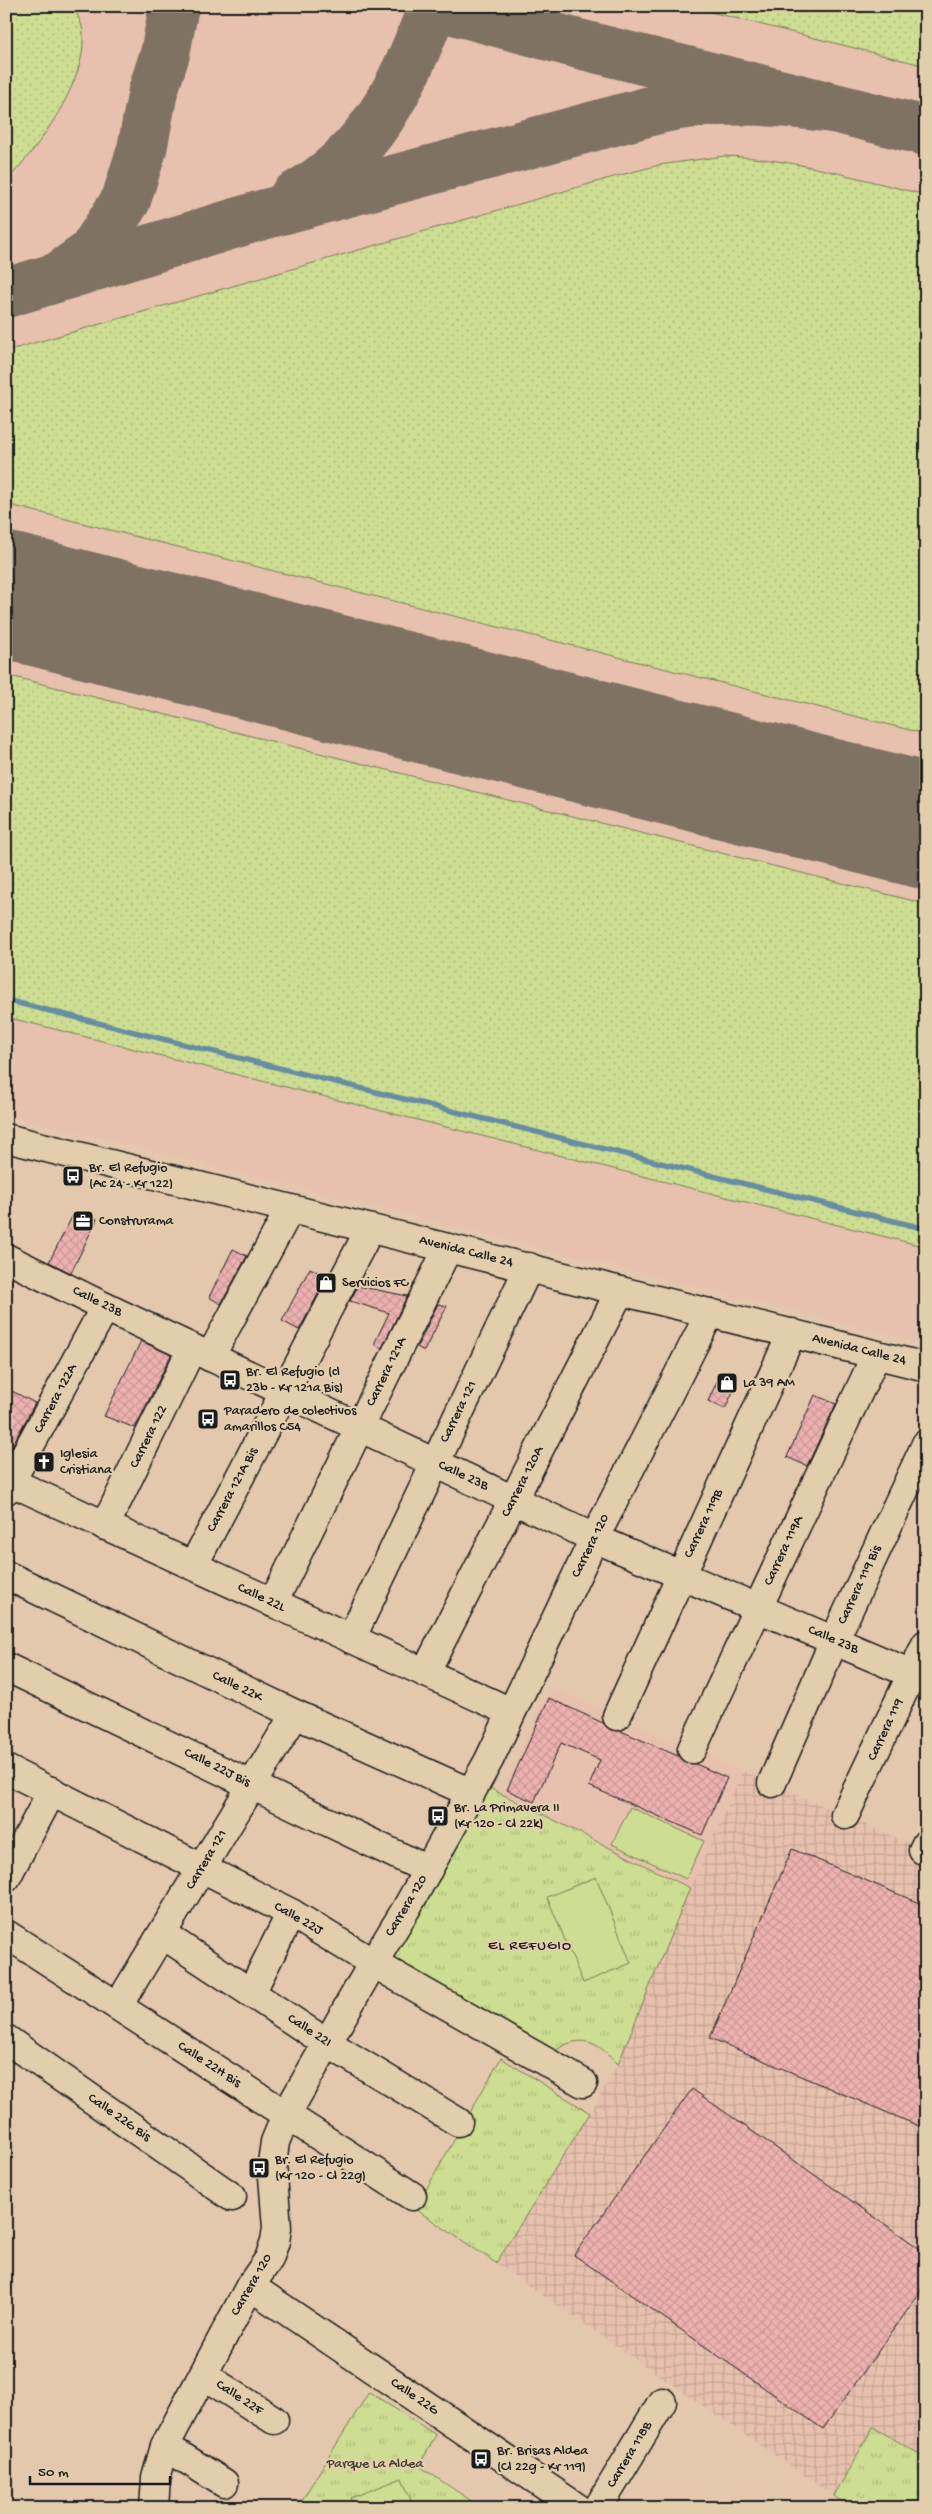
<svg xmlns="http://www.w3.org/2000/svg" width="932" height="2514" viewBox="0 0 932 2514" font-family="'Gochi Hand',sans-serif">
	<defs>
		<pattern id="industrial-grid" width="8" height="8" patternUnits="userSpaceOnUse" patternTransform="scale(1.25)"><rect width="8" height="8" fill="#e7c1ae"/><path d="M0 4h8M4 0v8" fill="none" stroke="#c6a595"/></pattern>
		<pattern id="grass-dots" width="8" height="8" patternUnits="userSpaceOnUse" patternTransform="scale(1.25)"><rect width="8" height="8" fill="#cddd91"/><path d="M2 2h.1M6 6h.1" fill="none" stroke="#afbd7c" stroke-width="1.8" stroke-linecap="round"/></pattern>
		<pattern id="park-tufts" width="24" height="20" patternUnits="userSpaceOnUse" patternTransform="scale(1.25)"><rect width="24" height="20" fill="#cddd91"/><path d="M3 7l-1-3M5 7V3M7 7l1-3M15 17l-1-3M17 17v-4M19 17l1-3" fill="none" stroke="#afbd7c"/></pattern>
		<pattern id="building-cross-hatch" width="8" height="8" patternUnits="userSpaceOnUse" patternTransform="scale(1.25)"><rect width="8" height="8" fill="#edb2b0"/><path d="M0 0l8 8M0 8l8-8" fill="none" stroke="#cb9897"/></pattern>
	</defs>
	<rect width="100%" height="100%" fill="#e4c8ad"/>
	<filter id="ink" filterUnits="userSpaceOnUse"><feTurbulence type="fractalNoise" baseFrequency=".02" numOctaves="2"/><feDisplacementMap in="SourceGraphic" scale="10" xChannelSelector="R" yChannelSelector="G"/><feConvolveMatrix kernelMatrix="1 2 1 2 8 2 1 2 1" color-interpolation-filters="sRGB"/></filter>
	<g filter="url(#ink)">
		<!-- built -->
		<g fill="#e7c1ae">
			<polygon points="6,6 926,6 926,1344 6,1115"/>
			<polygon points="551,1687 743,1771 690,1888 501,1793"/>
		</g>
		<!-- industrial -->
		<polygon fill="url(#industrial-grid)" points="743,1771 926,1851 926,2458 873,2427 834,2496 496,2263 598,2100 618,2064 690,1888"/>
		<!-- grass -->
		<g fill="url(#grass-dots)" stroke="#747c56">
			<path d="M6 6H73C77 15 83 24 83 35 87 81 37 150 6 181Z"/>
			<polygon points="687,6 926,6 926,66"/>
			<path d="M724 156C793 158 859 179 926 195V734L6 504V351L617 176 659 165Z"/>
			<polygon points="6,675 926,904 926,1247 6,1017"/>
		</g>
		<!-- park -->
		<g fill="url(#park-tufts)" stroke="#747c56">
			<path d="M484 1785 690 1888 618 2064C597 2041 580 2032 552 2053L392 1960Z"/>
			<polygon points="501,2058 590,2113 496,2263 415,2209"/>
			<polygon points="369,2392 436,2435 419,2466 482,2508 297,2508"/>
			<polygon points="873,2427 926,2458 926,2508 851,2508 834,2496"/>
		</g>
		<!-- pitch -->
		<g fill="#cddd91" stroke="#747c56">
			<polygon points="630,1807 704,1841 686,1879 612,1844"/>
			<polygon points="596,1877 631,1963 583,1983 547,1897"/>
			<polygon points="402,2478 414,2508 355,2508 351,2498"/>
		</g>
		<g fill="none" stroke-linecap="round" stroke-linejoin="round">
			<!-- stream -->
			<polyline stroke="#668da1" stroke-width="5.5" points="6,1000 926,1229"/>
			<!-- taxiway -->
			<g stroke="#807264" stroke-width="50">
				<polyline points="439,6 571,42 926,131"/>
				<path d="M294 197C371 155 404 85 433 6"/>
				<polyline points="64,273 92,253 126,200 142,149 153,91 165,54 174,6"/>
				<path d="M6 293 262 215 658 109C717 96 774 100 833 108"/>
			</g>
			<!-- runway -->
			<polyline stroke="#807264" stroke-width="126" points="6,595 926,826"/>
		</g>
		<!-- building -->
		<g fill="url(#building-cross-hatch)" stroke="#1c1c1c">
			<polygon points="74,1213 97,1219 71,1273 49,1262"/>
			<polygon points="233,1249 247,1256 221,1304 209,1297"/>
			<polygon points="310,1268 327,1277 299,1330 282,1321"/>
			<polygon points="358,1286 407,1296 382,1348 374,1344 389,1313 350,1301"/>
			<polygon points="438,1304 447,1306 424,1351 417,1347"/>
			<polygon points="141,1341 171,1355 135,1428 104,1416"/>
			<polygon points="720,1375 737,1383 725,1409 708,1401"/>
			<polygon points="6,1388 35,1403 6,1457"/>
			<polygon points="815,1395 836,1404 807,1466 787,1457"/>
			<polygon points="549,1698 603,1723 611,1730 621,1731 678,1756 686,1763 696,1764 727,1778 702,1835 589,1786 600,1760 561,1743 534,1802 507,1790"/>
			<polygon points="792,1849 926,1906 926,2129 710,2038"/>
			<polygon points="692,2089 926,2253 926,2284 823,2429 574,2255"/>
		</g>
		<g fill="none" stroke-linecap="round" stroke-linejoin="round">
			<!-- minor casing -->
			<g stroke="#1c1c1c" stroke-width="31">
				<g id="minor">
					<polyline points="6,1258 105,1307 594,1538 926,1680"/>
					<polyline points="210,1357 290,1209"/>
					<polyline points="11,1482 511,1712"/>
					<polyline points="6,1490 105,1307"/>
					<polyline points="105,1526 192,1348"/>
					<polyline points="193,1566 370,1229"/>
					<polyline points="6,1575 295,1714 471,1793"/>
					<polyline points="273,1603 448,1248"/>
					<polyline points="351,1639 529,1267"/>
					<polyline points="6,1667 428,1870"/>
					<polyline points="425,1673 620,1291"/>
					<polyline points="617,1716 792,1333"/>
					<polyline points="692,1749 876,1355"/>
					<polyline points="6,1769 291,1913 373,1963 583,2083"/>
					<polyline points="772,1783 834,1641 926,1444"/>
					<polyline points="845,1815 926,1644"/>
					<polyline points="923,1850 926,1844"/>
					<polyline points="6,1878 52,1791"/>
					<polyline points="6,1934 412,2196"/>
					<polyline points="162,1934 319,2038 458,2122"/>
					<polyline points="251,1993 291,1913"/>
					<polyline points="118,2006 295,1714"/>
					<polyline points="6,2039 232,2197"/>
					<polyline points="250,2286 578,2508"/>
					<polyline points="203,2375 274,2420"/>
					<polyline points="165,2446 224,2483"/>
					<polyline points="154,2508 156,2478 165,2446 250,2286 269,2259 275,2241 277,2228 272,2163 275,2142 286,2115 373,1963 406,1909 489,1760 591,1545 710,1313"/>
					<polyline points="598,2508 662,2402"/>
				</g>
			</g>
			<!-- major casing -->
			<g stroke="#1c1c1c" stroke-width="31">
				<polyline id="major" points="6,1138 926,1367"/>
			</g>
			<!-- minor -->
			<use href="#minor" stroke="#e2ceac" stroke-width="28"/>
			<!-- major -->
			<use href="#major" stroke="#e2ceac" stroke-width="28"/>
		</g>
	</g>
	<!-- icons -->
	<defs>
		<g id="bus-square" transform="scale(1.125)"><rect x="-9" y="-9" width="18" height="18" rx="4" fill="#1c1c1c" stroke="#e2ceac"/><path d="M-5-6H5V4H4V6H2V4H-2V6H-4V4H-5ZM-3.5-4V0h7V-4ZM-3.5 1.2v1.5H-2V1.2ZM2 1.2v1.5H3.5V1.2Z" fill="#fff"/></g>
		<g id="office-square" transform="scale(1.125)"><rect x="-9" y="-9" width="18" height="18" rx="4" fill="#1c1c1c" stroke="#e2ceac"/><path d="M-6-3h4V-5.5h4V-3h4V5H-6ZM-1-4.5V-3h2v-1.5ZM-6 0V1H6V0Z" fill="#fff"/></g>
		<g id="shop-square" transform="scale(1.125)"><rect x="-9" y="-9" width="18" height="18" rx="4" fill="#1c1c1c" stroke="#e2ceac"/><path d="M-5-2.5h2.3a2.7 3.5 0 0 1 5.4 0H5L5.5 6h-11ZM-1.5-2.5h3a1.5 2.3 0 0 0-3 0Z" fill="#fff"/></g>
		<g id="church-square" transform="scale(1.125)"><rect x="-9" y="-9" width="18" height="18" rx="4" fill="#1c1c1c" stroke="#e2ceac"/><path d="M-1.2-6h2.4v3.5h3.3v2.4h-3.3V6h-2.4V-.1h-3.3v-2.4h3.3Z" fill="#fff"/></g>
	</defs>
	<g fill-rule="evenodd">
		<use href="#bus-square" x="73" y="1176"/>
		<use href="#office-square" x="83" y="1221"/>
		<use href="#shop-square" x="326" y="1283"/>
		<use href="#bus-square" x="230" y="1380"/>
		<use href="#shop-square" x="727" y="1383"/>
		<use href="#bus-square" x="208" y="1419"/>
		<use href="#church-square" x="44" y="1462"/>
		<use href="#bus-square" x="438" y="1816"/>
		<use href="#bus-square" x="259" y="2168"/>
		<use href="#bus-square" x="481" y="2459"/>
	</g>
	<g text-anchor="middle" dominant-baseline="central" stroke-width="4.5" stroke-linejoin="round" paint-order="stroke">
		<!-- poi labels -->
		<g font-size="14" fill="#1c1c1c" stroke="#e2ceac" text-anchor="start">
			<text x="89" y="1168">Br. El Refugio<tspan x="89" dy="16">(Ac 24 - Kr 122)</tspan></text>
			<text x="99" y="1221">Construrama</text>
			<text x="342" y="1283">Servicios FC</text>
			<text x="246" y="1372">Br. El Refugio (cl<tspan x="246" dy="16">23b - Kr 121a Bis)</tspan></text>
			<text x="743" y="1383">La 39 AM</text>
			<text x="224" y="1411">Paradero de colectivos<tspan x="224" dy="16">amarillos C54</tspan></text>
			<text x="60" y="1454">Iglesia<tspan x="60" dy="16">Cristiana</tspan></text>
			<text x="454" y="1808">Br. La Primavera II<tspan x="454" dy="16">(Kr 120 - Cl 22k)</tspan></text>
			<text x="275" y="2160">Br. El Refugio<tspan x="275" dy="16">(Kr 120 - Cl 22g)</tspan></text>
			<text x="497" y="2451">Br. Brisas Aldea<tspan x="497" dy="16">(Cl 22g - Kr 119)</tspan></text>
		</g>
		<!-- street labels -->
		<g font-size="14" fill="#1c1c1c" stroke="#e2ceac">
			<text transform="translate(466 1252) rotate(14)">Avenida Calle 24</text>
			<text transform="translate(97 1302) rotate(26)">Calle 23B</text>
			<text transform="translate(859 1350) rotate(14)">Avenida Calle 24</text>
			<text transform="translate(387 1372) rotate(-64)">Carrera 121A</text>
			<text transform="translate(56 1399) rotate(-62)">Carrera 122A</text>
			<text transform="translate(459 1412) rotate(-64)">Carrera 121</text>
			<text transform="translate(149 1437) rotate(-64)">Carrera 122</text>
			<text transform="translate(463 1476) rotate(25)">Calle 23B</text>
			<text transform="translate(523 1482) rotate(-63)">Carrera 120A</text>
			<text transform="translate(233 1490) rotate(-62)">Carrera 121A Bis</text>
			<text transform="translate(704 1524) rotate(-65)">Carrera 119B</text>
			<text transform="translate(591 1546) rotate(-64)">Carrera 120</text>
			<text transform="translate(784 1551) rotate(-65)">Carrera 119A</text>
			<text transform="translate(860 1585) rotate(-65)">Carrera 119 Bis</text>
			<text transform="translate(261 1598) rotate(25)">Calle 22L</text>
			<text transform="translate(833 1640) rotate(23)">Calle 23B</text>
			<text transform="translate(237 1687) rotate(26)">Calle 22K</text>
			<text transform="translate(886 1730) rotate(-65)">Carrera 119</text>
			<text transform="translate(217 1768) rotate(26)">Calle 22J Bis</text>
			<text transform="translate(207 1860) rotate(-59)">Carrera 121</text>
			<text transform="translate(407 1906) rotate(-59)">Carrera 120</text>
			<text transform="translate(298 1919) rotate(29)">Calle 22J</text>
			<text transform="translate(309 2031) rotate(33)">Calle 22I</text>
			<text transform="translate(209 2065) rotate(33)">Calle 22H Bis</text>
			<text transform="translate(119 2118) rotate(35)">Calle 22G Bis</text>
			<text transform="translate(252 2285) rotate(-60)">Carrera 120</text>
			<text transform="translate(414 2397) rotate(34)">Calle 22G</text>
			<text transform="translate(239 2398) rotate(33)">Calle 22F</text>
			<text transform="translate(630 2455) rotate(-59)">Carrera 118B</text>
		</g>
		<!-- park labels -->
		<g font-size="14" fill="#3f4333" stroke="#e2ceac">
			<text x="375" y="2464">Parque La Aldea</text>
		</g>
		<!-- neighbourhood labels -->
		<g font-size="15" letter-spacing="1" fill="#1c1c1c" stroke="#e2ceac">
			<text x="530" y="1946">EL REFUGIO</text>
		</g>
	</g>
	<!-- margin -->
	<rect width="932" height="2514" fill="none" stroke="#e2ceac" stroke-width="25"/>
	<rect x="12" y="12" width="907" height="2489" fill="none" stroke="#1c1c1c" stroke-width="2" filter="url(#ink)"/>
	<!-- scale -->
	<path d="M30 2476v8h140v-8" fill="none" stroke="#1c1c1c" stroke-width="2.5"/>
	<text x="38" y="2476" font-size="15" fill="#1c1c1c" stroke="#e2ceac" stroke-width="4" paint-order="stroke">50 m</text>
</svg>
